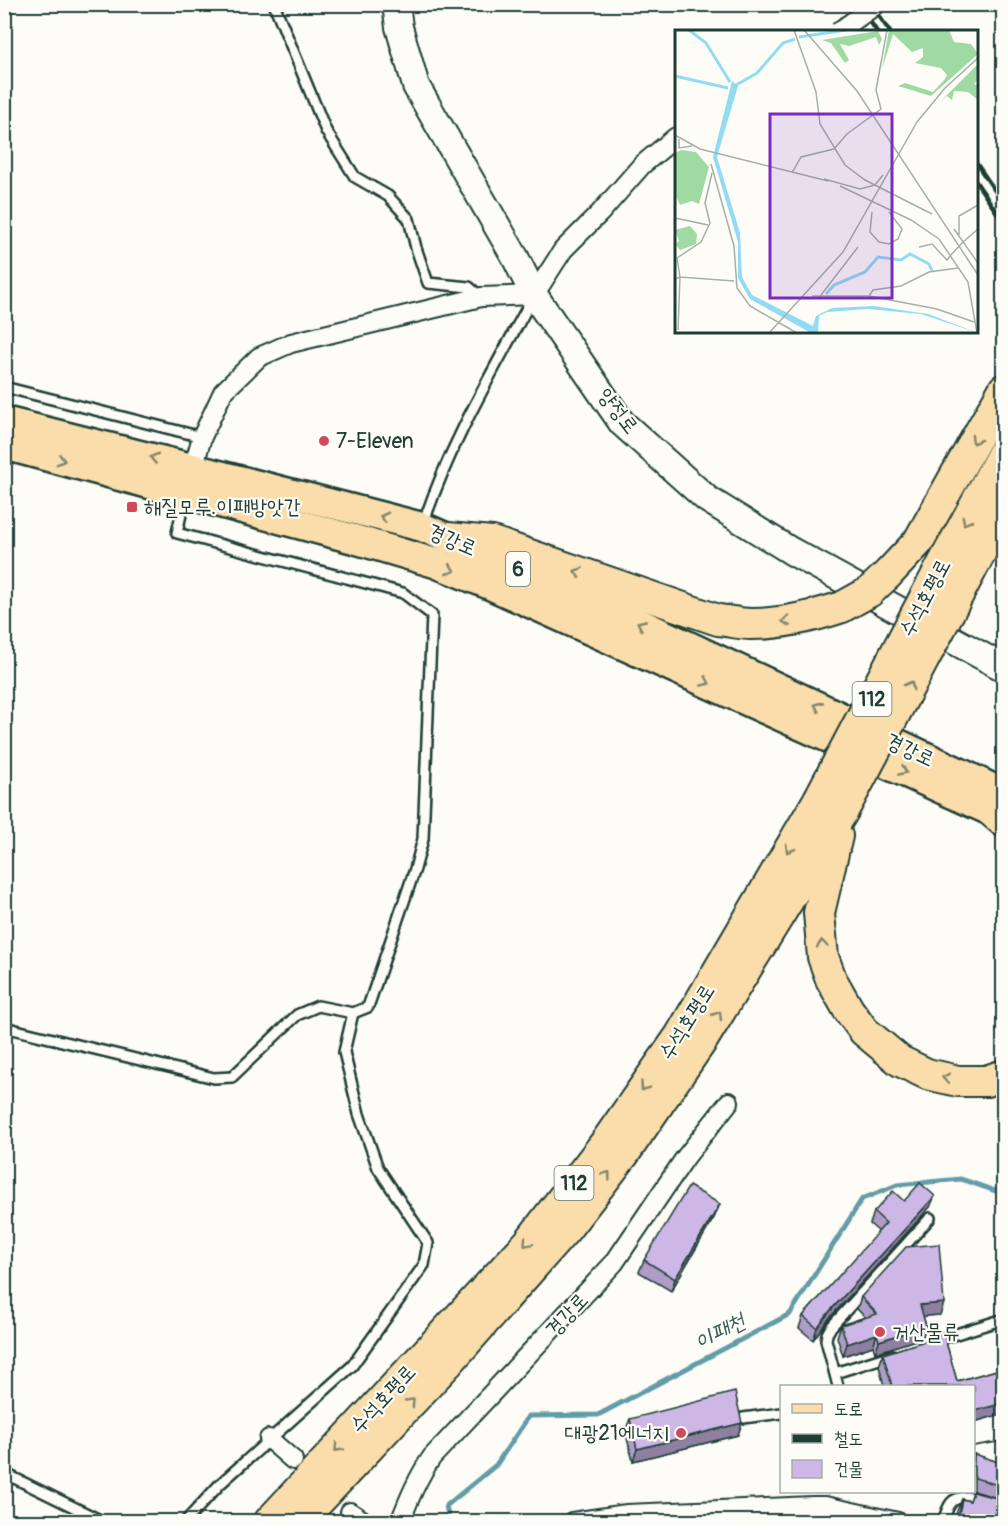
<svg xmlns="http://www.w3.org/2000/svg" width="1008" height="1526" viewBox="0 0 1008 1526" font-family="Pangolin,'Poor Story',sans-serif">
	<rect width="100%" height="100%" fill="#fdfcf7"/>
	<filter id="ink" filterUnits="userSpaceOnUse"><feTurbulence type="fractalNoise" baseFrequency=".0167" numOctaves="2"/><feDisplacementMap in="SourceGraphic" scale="12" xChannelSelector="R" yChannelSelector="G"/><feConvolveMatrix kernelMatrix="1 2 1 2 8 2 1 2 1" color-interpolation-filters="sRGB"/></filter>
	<g filter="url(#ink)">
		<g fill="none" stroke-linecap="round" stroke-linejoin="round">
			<!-- stream -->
			<polyline stroke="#649ca7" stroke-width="5" points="449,1520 446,1506 496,1465 529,1416 598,1415 790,1314 862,1199 897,1185 961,1179 1004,1194"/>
			<!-- service casing -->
			<g stroke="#1f3d34" stroke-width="14">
				<g id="service">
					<polyline points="274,4 326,131 355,177 388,196 409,219 416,248 428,283 469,287 481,297"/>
					<polyline points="4,387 202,437"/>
					<path d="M423 525C449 445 493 371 533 297"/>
					<polyline points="4,1027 214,1078 232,1077 297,1015 318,1006 353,1013 368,1007 415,869 423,839 432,615 403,593 177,533 185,496"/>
					<polyline points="934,1341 1004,1319"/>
					<polyline points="835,1373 892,1355"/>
					<polyline points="838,1386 826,1340 827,1334 831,1327 930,1218"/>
					<polyline points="743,1418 782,1413"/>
					<polyline points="4,1473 104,1522"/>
					<polyline points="185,1522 220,1484 352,1366 424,1265 428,1243 378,1168 359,1114 344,1052 353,1013"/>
					<path d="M943 1522C945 1516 947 1508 951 1503 963 1489 990 1503 1004 1507"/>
				</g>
			</g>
			<!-- minor casing -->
			<g stroke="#1f3d34" stroke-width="22">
				<g id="minor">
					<polyline points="190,479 202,437 223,392 259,357 291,343 481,297 534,295 563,250 600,213 642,165 676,137"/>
					<polyline points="269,1439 293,1460"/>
					<polyline points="974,1456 1004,1451"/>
					<polyline points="350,1512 365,1522"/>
					<path d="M400 1522C409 1499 418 1477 432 1457L614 1263 685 1158 729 1102"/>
					<polyline points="572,1522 627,1514 812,1506 825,1506 898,1522"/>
				</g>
			</g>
			<!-- secondary casing -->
			<g stroke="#1f3d34" stroke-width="30">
				<polyline id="secondary" points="396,4 399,27 416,86 515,257 534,295 622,423 707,499 791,551 1004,668"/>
			</g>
			<!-- primary casing -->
			<g stroke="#1f3d34" stroke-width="33">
				<g id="primary">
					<polyline points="4,421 192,468 422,527 592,601 967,776 1004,794"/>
					<polyline points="4,445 354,539 435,563 490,585 1004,817"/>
				</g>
			</g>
			<!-- trunk casing -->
			<g stroke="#1f3d34" stroke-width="34">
				<g id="trunk">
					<path d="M448 538 492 542 718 620C729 621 740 624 751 624 782 624 812 617 842 607"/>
					<polyline points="887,575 918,542 1004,389"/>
					<polyline points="924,599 1004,451"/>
					<polyline points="949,612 1004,508"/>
					<polyline points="990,810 1004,822"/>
					<polyline points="837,836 819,913 823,957 831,979 848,1009 864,1031 900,1061 927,1074 958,1081 986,1081 1004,1075"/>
					<polyline points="269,1522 529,1242 603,1146 680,1036 819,799"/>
					<polyline points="299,1522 447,1364 565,1230 624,1154 703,1039 843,811"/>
				</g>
			</g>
			<!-- service -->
			<use href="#service" stroke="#fdfcf7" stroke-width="9"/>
			<!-- minor -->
			<use href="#minor" stroke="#fdfcf7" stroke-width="18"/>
			<!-- secondary -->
			<use href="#secondary" stroke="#fdfcf7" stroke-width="26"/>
			<!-- primary -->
			<use href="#primary" stroke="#faddab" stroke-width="28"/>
			<!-- trunk -->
			<use href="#trunk" stroke="#faddab" stroke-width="30"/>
			<!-- rail -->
			<g stroke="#1f3d34" stroke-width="4.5">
				<polyline points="859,4 877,32"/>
				<polyline points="871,4 890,32"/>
				<polyline points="976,163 1004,204"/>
				<polyline points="976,182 1004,223"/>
			</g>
			<!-- minor-bridge casing -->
			<g stroke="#1f3d34" stroke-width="22" stroke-linecap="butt">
				<polyline id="minor-bridge" points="838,32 877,4"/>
			</g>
			<!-- trunk-bridge casing -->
			<g stroke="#1f3d34" stroke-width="34" stroke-linecap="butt">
				<g id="trunk-bridge">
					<polyline points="842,607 869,592 887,575"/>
					<polyline points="819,799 924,599"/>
					<polyline points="843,811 949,612"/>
				</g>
			</g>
			<!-- minor-bridge -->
			<use href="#minor-bridge" stroke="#fdfcf7" stroke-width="18"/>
			<!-- trunk-bridge -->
			<use href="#trunk-bridge" stroke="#faddab" stroke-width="30"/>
		</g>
		<!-- wall -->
		<g fill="#af9dc7" stroke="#1f3d34" stroke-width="1.5">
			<polygon points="904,1201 930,1207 826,1322 813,1340 799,1328 803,1316 879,1232 870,1224 874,1212"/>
			<polygon points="715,1216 671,1291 639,1272 644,1260"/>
			<polygon points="861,1297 940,1315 923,1316 926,1326 922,1338 875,1353 873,1346 843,1356 837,1337 841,1325 865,1317 857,1309"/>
			<polygon points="944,1335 957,1381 997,1370 1004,1392 1004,1409 1002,1414 974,1422 974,1386 884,1386 879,1366 883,1354"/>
			<polygon points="630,1419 738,1435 633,1461 625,1431"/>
			<polygon points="974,1454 1004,1464 1004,1500 974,1491"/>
			<polygon points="973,1492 1004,1521 955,1521 957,1511 962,1499 970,1501"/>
		</g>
		<!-- shaded-wall -->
		<g fill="#8f80a2" stroke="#1f3d34" stroke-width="1.5">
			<polygon points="935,1196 930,1207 826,1322 813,1340 817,1328 830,1311"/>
			<polygon points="720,1204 715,1216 671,1291 675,1279"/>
			<polygon points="944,1303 940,1315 915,1317 920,1305"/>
			<polygon points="926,1326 922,1338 875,1353 879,1341"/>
			<polygon points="877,1334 873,1346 843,1356 847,1344"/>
			<polygon points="1004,1403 1004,1409 1002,1414 974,1422 974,1411"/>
			<polygon points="742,1423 738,1435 633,1461 637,1449"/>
		</g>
		<!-- building -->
		<g fill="#ccb7e7" stroke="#1f3d34" stroke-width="1.5">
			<polygon points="920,1183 935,1196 830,1311 817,1328 803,1316 886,1223 874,1212 893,1191 904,1201"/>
			<polygon points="689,1186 720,1204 675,1279 644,1260"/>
			<polygon points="939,1244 944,1303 920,1305 926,1326 879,1341 877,1334 847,1344 841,1325 877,1314 861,1297 906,1247"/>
			<polygon points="944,1335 957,1381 997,1370 1004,1392 1004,1403 974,1411 974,1386 892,1386 883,1354"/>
			<polygon points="735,1392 742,1423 637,1449 630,1419"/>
			<polygon points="974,1454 1004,1464 1004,1487 975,1478 975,1477 974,1476"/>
			<polygon points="973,1492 1004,1500 1004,1521 959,1514 962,1499 970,1501"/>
		</g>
		<!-- one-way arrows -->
		<defs><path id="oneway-chevron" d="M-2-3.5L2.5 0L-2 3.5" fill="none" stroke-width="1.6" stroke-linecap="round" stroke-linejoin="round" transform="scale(1.5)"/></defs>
		<g stroke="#82856a">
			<use href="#oneway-chevron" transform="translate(975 440) rotate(119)"/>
			<use href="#oneway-chevron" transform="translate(154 458) rotate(-166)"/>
			<use href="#oneway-chevron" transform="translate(61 460) rotate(15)"/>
			<use href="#oneway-chevron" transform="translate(384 517) rotate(-165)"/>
			<use href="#oneway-chevron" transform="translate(966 521) rotate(118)"/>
			<use href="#oneway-chevron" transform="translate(451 570) rotate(21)"/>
			<use href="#oneway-chevron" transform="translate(578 572) rotate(-161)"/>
			<use href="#oneway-chevron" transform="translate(786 621) rotate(173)"/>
			<use href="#oneway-chevron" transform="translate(641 624) rotate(-155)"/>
			<use href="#oneway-chevron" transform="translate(706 682) rotate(24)"/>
			<use href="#oneway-chevron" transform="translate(910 685) rotate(-62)"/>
			<use href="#oneway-chevron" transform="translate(818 706) rotate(-155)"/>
			<use href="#oneway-chevron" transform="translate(903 771) rotate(24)"/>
			<use href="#oneway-chevron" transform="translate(789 849) rotate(120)"/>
			<use href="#oneway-chevron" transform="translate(822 944) rotate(-95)"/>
			<use href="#oneway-chevron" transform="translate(718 1015) rotate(-59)"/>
			<use href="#oneway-chevron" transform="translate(946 1078) rotate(-169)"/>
			<use href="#oneway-chevron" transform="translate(644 1087) rotate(125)"/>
			<use href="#oneway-chevron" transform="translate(607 1175) rotate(-52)"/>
			<use href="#oneway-chevron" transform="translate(527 1243) rotate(131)"/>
			<use href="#oneway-chevron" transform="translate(411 1402) rotate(-47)"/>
			<use href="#oneway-chevron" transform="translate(338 1448) rotate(133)"/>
		</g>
	</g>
	<!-- markers -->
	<g fill="#d1495b" stroke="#fdfcf7" stroke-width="2">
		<circle cx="324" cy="441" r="6"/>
		<rect x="126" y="501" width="12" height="12" rx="3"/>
		<circle cx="880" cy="1332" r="6"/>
		<circle cx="681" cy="1433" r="6"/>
	</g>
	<g text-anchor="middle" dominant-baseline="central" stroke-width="4.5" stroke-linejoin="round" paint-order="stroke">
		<!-- shield labels -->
		<g fill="#fdfcf7" stroke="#62766e" stroke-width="1.5">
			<rect x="506" y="552" width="24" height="34" rx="4.5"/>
			<rect x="852.5" y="682" width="39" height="34" rx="4.5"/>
			<rect x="554.5" y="1166" width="39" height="34" rx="4.5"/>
		</g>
		<g font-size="20" font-weight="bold" fill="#1f3d34">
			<text x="518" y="569">6</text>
			<text x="872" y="699">112</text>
			<text x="574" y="1183">112</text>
		</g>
		<!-- street labels -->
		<g font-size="21" fill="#1f3d34" stroke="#fdfcf7">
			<text transform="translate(618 411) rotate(52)">양정로</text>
			<text transform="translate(452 540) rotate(23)">경강로</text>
			<text transform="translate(925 598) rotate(-62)">수석호평로</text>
			<text transform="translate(910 750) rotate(25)">경강로</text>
			<text transform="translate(687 1022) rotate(-58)">수석호평로</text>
			<text transform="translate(567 1315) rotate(-47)">경강로</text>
			<text transform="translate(383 1399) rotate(-47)">수석호평로</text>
		</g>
		<!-- poi labels -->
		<g font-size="21" fill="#1f3d34" stroke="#fdfcf7" text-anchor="start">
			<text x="336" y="441">7-Eleven</text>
			<text x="144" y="507">해질모루.이패방앗간</text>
			<text x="892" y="1332">거산물류</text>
			<text x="669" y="1433" text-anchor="end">대광21에너지</text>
		</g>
		<!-- water labels -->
		<g font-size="22" font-style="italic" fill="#365d5a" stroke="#fdfcf7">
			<text transform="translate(720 1332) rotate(-28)">이패천</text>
		</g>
	</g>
	<!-- overview -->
	<g transform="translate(675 30)">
		<rect width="303" height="303" fill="#fdfcf7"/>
		<path d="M214 0H274L279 12 296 14 303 24 256 66 223 56 230 53 258 62 270 49 272 45 266 38 240 33 248 27V18L237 22 218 4 207 39ZM203 1 207 9 204 15 201 7 174 16 165 14 174 30 170 33 156 13 147 10ZM303 34V50L299 54 303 56V70L293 62 279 61 277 70 272 66 266 71ZM6 120 21 122 34 137 24 174 17 171 5 175 0 164V123ZM15 196 22 204 21 214 5 220 0 214 4 211 0 200Z" fill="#9edaa1"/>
		<path d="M57 51 63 56 42 127 65 203 67 247 77 265 138 296 141 286 157 278 199 276 253 284 303 303 246 284 193 279 152 282 144 286 143 303H136L75 269 63 248V212L38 127Z" fill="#92dbf3"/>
		<path fill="none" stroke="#92dbf3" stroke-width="3" d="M14 0 31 13 55 52M124 7 171 0M0 46 53 58M61 55 82 43 108 13 120 9M151 264 159 255 190 242 203 227 226 230 235 224 254 234 257 241"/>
		<path fill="none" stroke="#a4b0a9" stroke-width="1.5" d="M119 0 141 62 145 94 170 135 190 150 257 184M129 0 182 61 303 245M0 105 25 119 153 151M4 109V118L17 116M36 134 59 216 62 258 75 276 122 303M117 143 126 127 159 119 172 104 206 79 201 60 212 0M149 149 185 159 200 155 208 145M165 156 236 190 264 209 293 252 302 303M197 182 195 202 204 212 214 214 223 209 227 199 214 182M0 188 33 195M279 199 303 233M284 205V186L303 175M288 212 303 199M244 217 257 214 272 230 275 226M275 226 288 212M0 249 5 247 2 228 26 212 35 193 30 173 37 143M137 266H194L262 279 299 292M194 266 198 260 226 256 254 242 283 238M143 269 183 217M3 300 5 247 59 251M94 303 168 222 242 92 270 58 303 28"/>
		<path fill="#7b2cbf" fill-opacity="0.15" stroke="#7b2cbf" stroke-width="3" d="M95 84H217V268H95Z"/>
		<rect width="303" height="303" fill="none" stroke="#1f3d34" stroke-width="3"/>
	</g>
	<!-- margin -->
	<rect width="1008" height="1526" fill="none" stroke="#fdfcf7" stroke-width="24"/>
	<rect x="12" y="12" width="984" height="1502" fill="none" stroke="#1f3d34" stroke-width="2" filter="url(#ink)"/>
	<!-- legend -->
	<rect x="780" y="1385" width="195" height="108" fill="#fdfcf7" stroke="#a4b0a9" stroke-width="1.5"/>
	<rect x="792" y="1404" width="30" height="9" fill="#faddab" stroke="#a4b0a9" stroke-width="1.5"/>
	<text x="834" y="1415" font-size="18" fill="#1f3d34">도로</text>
	<rect x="792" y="1434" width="30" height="9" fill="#1f3d34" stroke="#a4b0a9" stroke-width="1.5"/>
	<text x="834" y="1445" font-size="18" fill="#1f3d34">철도</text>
	<rect x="792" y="1460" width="30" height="18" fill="#ccb7e7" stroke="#a4b0a9" stroke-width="1.5"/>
	<text x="834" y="1475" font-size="18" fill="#1f3d34">건물</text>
</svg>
